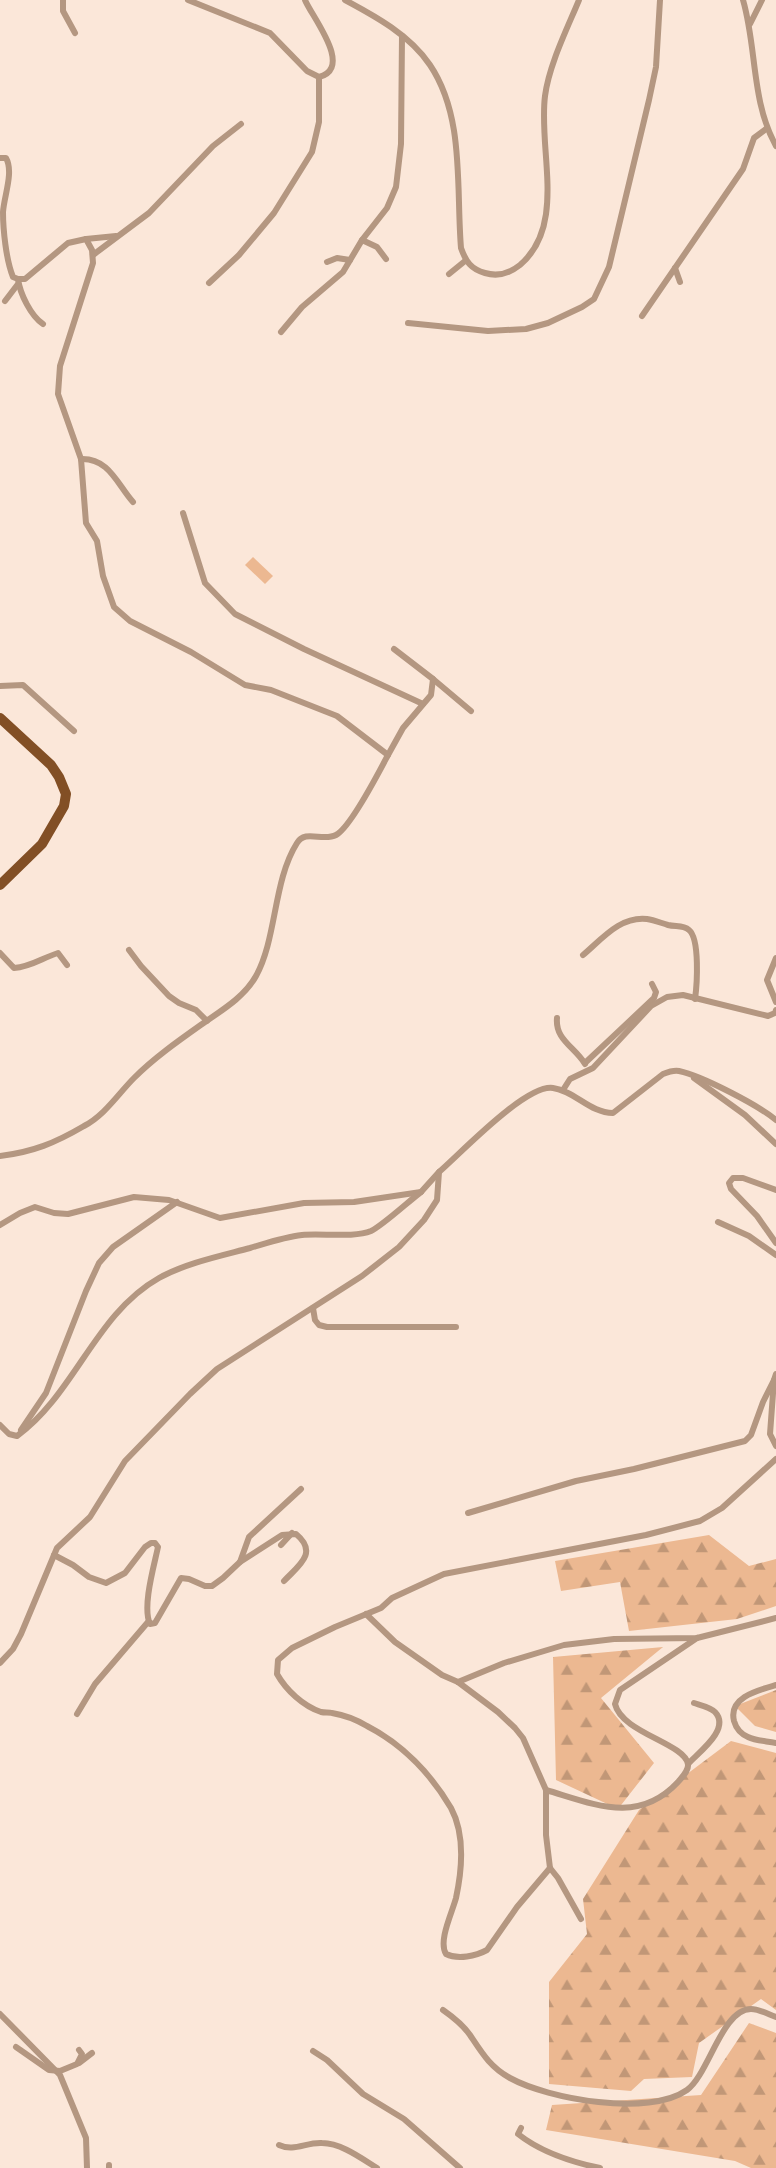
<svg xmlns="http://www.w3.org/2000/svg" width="776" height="2168" viewBox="0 0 776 2168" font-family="'IBM Plex Serif',serif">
	<defs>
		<pattern id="forest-firs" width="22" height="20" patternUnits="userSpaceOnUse" patternTransform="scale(1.75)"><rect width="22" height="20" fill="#ecb891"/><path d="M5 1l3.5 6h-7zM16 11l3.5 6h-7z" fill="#c19777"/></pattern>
	</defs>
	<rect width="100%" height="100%" fill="#fbe7d9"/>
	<!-- forest -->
	<g fill="url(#forest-firs)">
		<polygon points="709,1535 749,1566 776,1559 776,1606 737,1619 629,1631 620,1582 561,1591 555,1561"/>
		<polygon points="663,1647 601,1698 654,1763 618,1809 556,1780 553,1657"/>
		<polygon points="776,1690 776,1732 755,1726 735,1706"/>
		<polygon points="731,1741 776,1753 776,2010 761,1999 699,2043 692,2077 644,2079 631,2091 549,2084 549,1982 587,1934 583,1899 639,1810"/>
		<polygon points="749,2023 776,2033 776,2168 751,2168 735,2161 546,2130 552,2105 701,2095"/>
	</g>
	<!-- pitch -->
	<polygon fill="#ecb891" points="253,557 273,576 265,584 245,565"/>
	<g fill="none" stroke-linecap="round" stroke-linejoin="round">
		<!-- street -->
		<g stroke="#b49781" stroke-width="6">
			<polyline points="63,0 63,11 75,33"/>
			<path d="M188 0 270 33 307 71 319 77C354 68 312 17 305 0"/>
			<path d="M345 0C375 16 410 35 430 65 465 117 456 188 461 248 466 262 471 269 485 273 498 277 510 273 520 265 567 225 538 150 545 96 549 65 567 29 579 0"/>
			<path d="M743 0C757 48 751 101 776 146"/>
			<polyline points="750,24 762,0"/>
			<path d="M0 158H6C14 172 4 196 3 212 3 229 6 260 13 277L18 279H25L68 243 86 239 92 250 93 263 60 366 58 394 81 459 86 523 97 541 103 576 114 607 130 621 191 652 245 685 271 690 337 716 388 755 403 728 431 695 433 679 394 649"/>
			<polyline points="86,239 116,236"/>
			<polyline points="362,240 377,247 386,259"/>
			<polyline points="93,255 149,213 213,146 241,124"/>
			<polyline points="327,262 337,258 350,260"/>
			<polyline points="675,268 680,282"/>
			<polyline points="449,274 465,261"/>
			<path d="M18 279C20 294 31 316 43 324"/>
			<polyline points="209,283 239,255 274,213 312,152 319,122 319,77"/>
			<polyline points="5,301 18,284"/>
			<polyline points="642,316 743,169 754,138 766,129"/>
			<polyline points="408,323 488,331 526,329 548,323 582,307 594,299 609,267 649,100 656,67 660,0"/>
			<polyline points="281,332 302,307 343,272 362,240 387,208 396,187 401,144 402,36"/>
			<path d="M81 459C109 458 117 484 133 502"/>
			<polyline points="183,513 205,583 235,614 304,649 423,704"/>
			<polyline points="433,679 471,711"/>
			<polyline points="0,686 23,685 74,731"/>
			<polyline points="129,950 141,966 169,996 179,1003 196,1010 207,1021"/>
			<path d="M0 953 14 968C31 967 42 958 58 953L67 965"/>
			<path d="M583 955C602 939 620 916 647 919 654 920 661 923 668 925 676 927 683 925 689 930 700 939 697 985 695 999"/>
			<polyline points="776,958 767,980 776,1002"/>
			<path d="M557 1018C555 1040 575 1047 585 1064"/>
			<polyline points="585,1063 654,998 656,992 652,984"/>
			<polyline points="694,1078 745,1115 776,1144"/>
			<polyline points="563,1090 570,1079 593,1068 651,1006 667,997 683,995 768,1016 775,1013 776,1010"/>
			<path d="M0 1156C33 1152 55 1143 84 1126 105 1115 118 1094 134 1078 155 1057 181 1039 205 1022 224 1009 245 996 256 976 277 938 273 881 297 843 305 829 323 842 336 835 351 827 379 772 388 755"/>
			<polyline points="776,1190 743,1178 733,1178 729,1183 731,1189 757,1216 776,1243"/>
			<polyline points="718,1222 749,1236 776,1255"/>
			<polyline points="0,1225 20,1213 35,1207 54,1213 68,1214 134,1197 169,1200 220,1218 304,1203 354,1202 421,1192 439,1172"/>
			<polyline points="313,1308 315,1320 319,1325 327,1327 456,1327"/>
			<polyline points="776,1374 774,1380 770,1434 776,1446"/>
			<path d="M0 1425 9 1434 17 1436C75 1394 95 1314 159 1278 186 1263 220 1256 250 1248 267 1243 284 1237 302 1235 321 1233 354 1238 371 1231 382 1226 409 1201 421 1192"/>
			<polyline points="21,1430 46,1393 86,1291 99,1263 113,1247 177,1202"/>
			<polyline points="468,1513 576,1481 634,1469 745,1441 751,1435 763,1402 774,1380"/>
			<polyline points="281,1545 292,1533"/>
			<path d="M54 1555 73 1565 89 1577 106 1583 125 1573 145 1547 151 1543H155L158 1547C154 1566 142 1607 150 1624L155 1623 181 1578 189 1579 205 1586H212L223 1578 240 1562 249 1537 301 1489"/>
			<path d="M240 1562 282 1535 296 1534C319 1553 298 1566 284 1581"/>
			<polyline points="366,1614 395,1642 442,1675 458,1682 498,1712 515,1728 523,1738 546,1790 546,1835 550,1868 558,1878 581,1919"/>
			<path d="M0 1663 13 1649 21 1634 57 1548 90 1517 125 1461 190 1394 217 1369 362 1276 399 1247 424 1220 437 1200 439 1172C461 1153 526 1084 553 1088 575 1091 590 1113 613 1113L663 1074C668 1072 674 1070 679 1071 702 1076 758 1105 776 1120"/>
			<polyline points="458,1682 504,1663 564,1645 614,1639 697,1638 776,1618"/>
			<path d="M776 1685C759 1690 728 1697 734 1721 736 1728 741 1734 748 1737 756 1741 767 1741 776 1743"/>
			<polyline points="77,1714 95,1684 148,1622"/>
			<path d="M688 1764C699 1752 731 1729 715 1712 710 1707 700 1705 694 1703"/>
			<path d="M546 1790C594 1804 638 1825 678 1782 682 1777 689 1771 688 1764 684 1743 622 1733 615 1704L620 1690 697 1638"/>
			<path d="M550 1868 517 1907 487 1950C476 1956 458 1960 446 1954 438 1941 452 1913 456 1898 462 1870 465 1834 451 1808 431 1774 402 1744 367 1726 357 1720 344 1715 332 1713 329 1712 325 1713 321 1712 303 1706 286 1690 277 1674L278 1660 292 1648 335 1627 381 1608 392 1598 444 1574 646 1535 700 1521 722 1508 776 1459"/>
			<path d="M443 2010C453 2017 463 2025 470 2035 482 2053 490 2067 510 2078 548 2099 649 2117 687 2090 709 2074 722 2009 751 2009 759 2009 768 2014 776 2017"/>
			<polyline points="0,2014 60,2075 86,2138 87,2168"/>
			<polyline points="16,2047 49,2070 60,2071 77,2064 82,2054 79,2050"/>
			<polyline points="313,2051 327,2060 363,2094 404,2119 460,2168"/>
			<polyline points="79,2063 92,2053"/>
			<path d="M521 2128 518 2134C542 2153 571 2162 600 2168"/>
			<path d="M279 2145C294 2152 306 2142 322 2143 341 2143 361 2158 377 2168"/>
			<polyline points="109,2168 109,2165"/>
		</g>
		<!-- primary -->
		<polyline stroke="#824f25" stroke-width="10" points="0,718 51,765 59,777 66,794 64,806 42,844 0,885"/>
	</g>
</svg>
